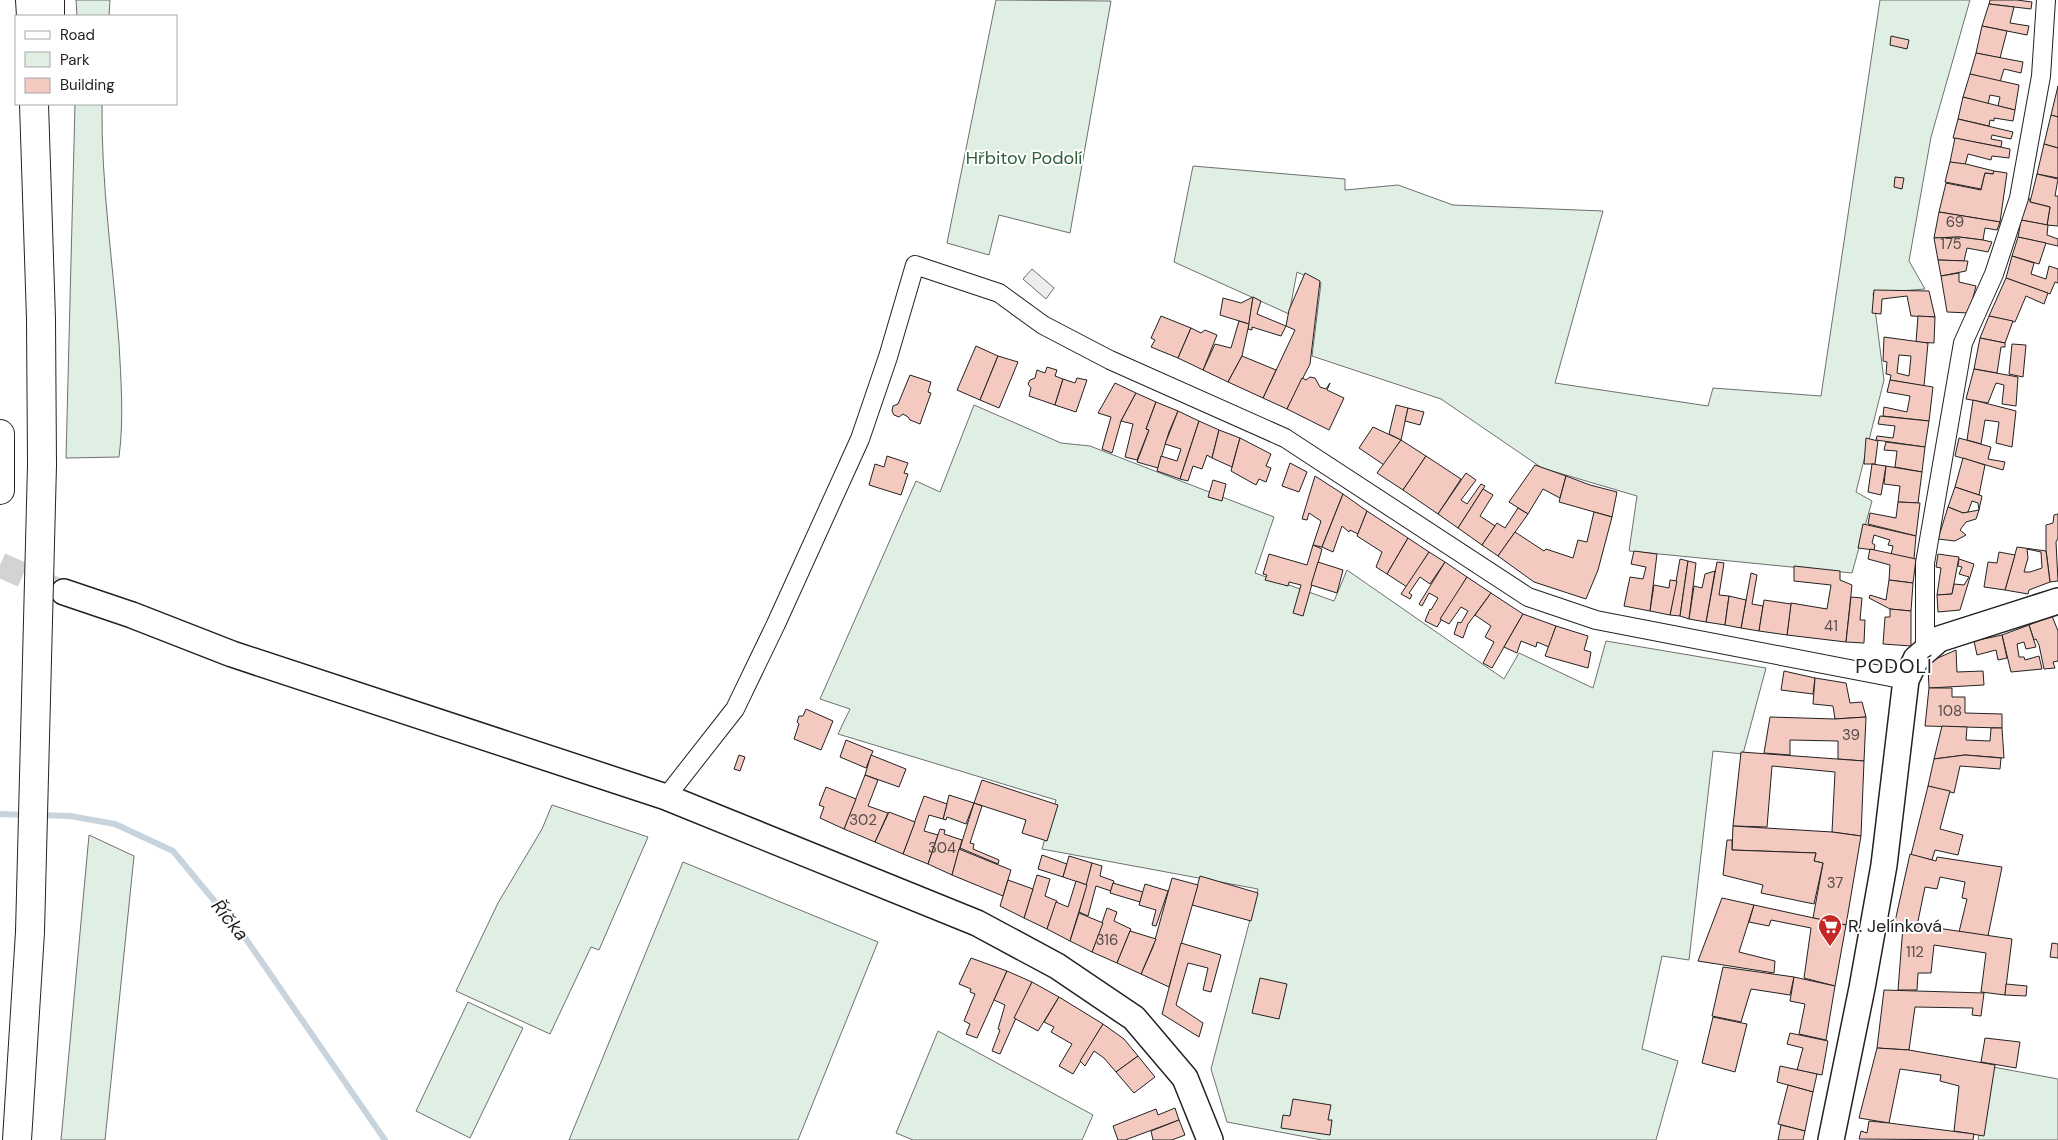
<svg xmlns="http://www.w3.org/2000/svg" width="2058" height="1140" viewBox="0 0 2058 1140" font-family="'DM Sans',sans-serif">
	<rect width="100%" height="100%" fill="#fff"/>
	<!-- green -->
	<g fill="#e0efe3" stroke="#6f6f6f">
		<polygon points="76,0 110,0 109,16 77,16"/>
		<polygon points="996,0 1111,1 1070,233 999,215 989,255 947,243"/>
		<polygon points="1880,0 1970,0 1931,137 1909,261 1925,289 1873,293 1884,380 1856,492 1872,501 1852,573 1629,551 1637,496 1542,468 1441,399 1312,356 1321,283 1297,272 1289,314 1174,262 1193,166 1345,179 1345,190 1398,185 1453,205 1603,211 1555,383 1708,406 1713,388 1821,396"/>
		<path d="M75 104H102C101 184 113 263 119 343 121 381 124 419 119 457L66 458Z"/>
		<polygon points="974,405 1061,443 1090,446 1274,517 1255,573 1334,601 1347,570 1504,679 1519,653 1593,688 1606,641 1766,668 1743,754 1713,751 1689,960 1662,956 1642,1049 1678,1061 1656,1140 1322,1140 1227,1122 1211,1069 1258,889 1042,849 1056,800 838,734 850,709 820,699 916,481 940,492"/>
		<polygon points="552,805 648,837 599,950 591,947 550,1034 456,991 498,903 542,829"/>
		<polygon points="89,835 134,856 105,1140 61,1140"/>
		<polygon points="683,862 878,942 798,1140 569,1140"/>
		<polygon points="468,1002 523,1028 470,1138 416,1111"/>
		<polygon points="938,1031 1093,1115 1082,1140 913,1140 896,1133"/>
		<polygon points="1993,1067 2058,1079 2058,1140 1978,1140"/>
	</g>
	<!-- parking -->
	<polygon fill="#ededed" stroke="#6f6f6f" points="1032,269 1054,288 1046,299 1023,279"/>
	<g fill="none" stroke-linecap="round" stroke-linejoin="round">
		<!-- stream -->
		<g stroke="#c7d3dd" stroke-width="6">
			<polyline points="0,814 27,815"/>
			<polyline points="40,815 70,816 115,824 173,851 246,939 385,1140"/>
		</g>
	</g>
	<!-- building -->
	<g fill="#f3c9c0" stroke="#222" fill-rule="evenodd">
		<polygon points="1990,0 2017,0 2032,2 2031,9 1989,4"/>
		<polygon points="1989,4 2014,7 2010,23 2029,26 2027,35 1982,26"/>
		<polygon points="1982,26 2007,31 2000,58 1976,53"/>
		<polygon points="1891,36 1909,40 1907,49 1890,45"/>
		<polygon points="1976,53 2023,62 2021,73 2004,69 2000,82 1970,74"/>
		<polygon points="1970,74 2019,85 2015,110 1998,106 2000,97 1990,95 1988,104 1963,97"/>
		<polygon points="2058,86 2058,117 2051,115"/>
		<polygon points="1963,97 2015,110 2013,121 1994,118 1994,121 1990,120 1989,126 1958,119"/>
		<polygon points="2051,115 2058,117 2058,148 2044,144"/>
		<polygon points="1958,119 2013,132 2011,139 1992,135 1991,139 2002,141 2001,147 1953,138"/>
		<polygon points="1955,138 2010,149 2009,158 1992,156 1991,160 1968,154 1965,165 1950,162"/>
		<polygon points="2044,144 2058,148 2058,178 2037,174"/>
		<polygon points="1950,162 1966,164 1994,171 1993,174 1985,173 1981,189 1945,182"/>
		<polygon points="1994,171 2007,173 2000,222 1939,212 1946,183 1981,190 1985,173 1993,174"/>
		<polygon points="2037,174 2058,179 2055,196 2058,196 2058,226 2047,225 2050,207 2030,202"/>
		<polygon points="1895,177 1904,178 1902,189 1894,187"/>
		<polygon points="2025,198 2030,199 2030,202 2050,207 2047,225 2021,220"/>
		<polygon points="1939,212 2000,222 1997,230 1985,228 1983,240 1959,237 1934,238"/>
		<polygon points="2021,220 2048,225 2047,235 2058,239 2058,246 2018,237"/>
		<polygon points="1959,237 1983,240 1992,242 1988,252 1967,248 1964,261 1938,260 1934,238"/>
		<polygon points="2018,237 2046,243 2039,264 2012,256"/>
		<polygon points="2012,256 2034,263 2031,274 2046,279 2049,266 2058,269 2058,283 2055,282 2050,294 2006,278"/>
		<polygon points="1938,260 1968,261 1966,271 1941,276"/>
		<polygon points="1305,273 1320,281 1310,364 1287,409 1263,398 1295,330 1286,326 1289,310"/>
		<polygon points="1959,273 1959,282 1976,286 1969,313 1947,312 1941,276"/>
		<polygon points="2006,278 2048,293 2044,304 2026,296 2015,322 1989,316"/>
		<polygon points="1874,290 1929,291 1935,317 1911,316 1907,296 1882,299 1881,314 1872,313"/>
		<polygon points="1253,297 1249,324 1220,315 1223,298 1241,303"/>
		<polygon points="1253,297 1261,301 1257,314 1286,326 1281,336 1252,327 1252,330 1248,329"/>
		<polygon points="1161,316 1191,328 1178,358 1151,347 1155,340 1151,338"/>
		<polygon points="1918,316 1935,317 1934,343 1916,342"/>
		<polygon points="1989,316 2013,321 2005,343 1980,338"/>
		<polygon points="1239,321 1249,324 1242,356 1228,382 1203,370 1215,344 1231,348"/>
		<polygon points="1191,328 1201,333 1205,330 1217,335 1203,370 1178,358"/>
		<path d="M1884 337 1928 343 1924 386 1890 380 1891 375 1886 374 1887 362 1883 361ZM1899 355 1911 356 1909 376 1897 373Z"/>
		<polygon points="1980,338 2005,343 2005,347 2001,347 1997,373 1974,369"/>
		<polygon points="2012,344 2026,345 2023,377 2009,374"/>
		<polygon points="976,346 998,356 980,400 957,390"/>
		<polygon points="998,356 1018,362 999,408 980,400"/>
		<polygon points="1242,356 1276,370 1263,398 1228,382"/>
		<polygon points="1047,367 1057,370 1055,376 1063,379 1055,405 1029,396 1031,388 1028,384 1030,380 1035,378 1037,370 1045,373"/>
		<polygon points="1974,369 2018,377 2016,406 2002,404 2004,385 1996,383 1988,403 1966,399"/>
		<polygon points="910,375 931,382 928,392 931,393 920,424 910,420 908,417 903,414 899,417 894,415 892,411 893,406 898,404"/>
		<polygon points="1310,377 1315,378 1320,387 1326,389 1330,383 1327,390 1344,398 1329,430 1287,409 1302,378 1306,380"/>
		<polygon points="1077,378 1087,380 1076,412 1055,405 1063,379 1075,383"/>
		<polygon points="1890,380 1933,387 1929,421 1883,416 1884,407 1907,412 1910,396 1887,392"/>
		<polygon points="1115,383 1136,393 1121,421 1112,453 1102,449 1111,417 1098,413"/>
		<polygon points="1136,393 1156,402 1146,429 1149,430 1137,460 1125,457 1133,424 1121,421"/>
		<polygon points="1973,400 2016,411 2012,447 1996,443 1999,422 1985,420 1981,444 1967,440"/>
		<polygon points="1156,402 1178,411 1169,432 1158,468 1137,462 1149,430 1146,429"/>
		<polygon points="1396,405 1408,408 1401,440 1389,434"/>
		<polygon points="1408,408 1424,412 1420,425 1405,421"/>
		<polygon points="1178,411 1199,421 1180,479 1157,471 1161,456 1177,461 1181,449 1165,444"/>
		<polygon points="1880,416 1929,421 1925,447 1876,440 1877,436 1893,438 1895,426 1878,424"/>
		<polygon points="1199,421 1219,430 1212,458 1207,455 1202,469 1193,466 1188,481 1180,479"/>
		<polygon points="1373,427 1401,440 1384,465 1359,448"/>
		<polygon points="1219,430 1240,438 1232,467 1212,458"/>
		<polygon points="1240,438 1271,454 1266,466 1271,468 1266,482 1259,479 1256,485 1231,471"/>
		<polygon points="1866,438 1878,441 1875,464 1864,464"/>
		<polygon points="1959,438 1991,447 1988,459 2005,462 2003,470 1955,456"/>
		<polygon points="1401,440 1426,456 1403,490 1377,473"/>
		<polygon points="1886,442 1925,447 1922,472 1895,467 1897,451 1884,450"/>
		<polygon points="887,456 908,463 904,473 908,474 901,495 869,485 875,464 884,467"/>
		<polygon points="1426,456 1461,479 1438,514 1403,490"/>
		<polygon points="1963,458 1985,465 1979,495 1955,487"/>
		<polygon points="1290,463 1307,472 1299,492 1282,486"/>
		<polygon points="1872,464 1886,466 1881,495 1868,492"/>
		<polygon points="1535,465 1566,476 1560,498 1543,489 1528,514 1509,502"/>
		<polygon points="1886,466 1922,472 1918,503 1898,502 1900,486 1884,484"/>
		<polygon points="1466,473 1476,480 1461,500 1467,504 1481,484 1485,486 1458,528 1438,514"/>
		<polygon points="1315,476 1343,494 1322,547 1313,545 1321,521 1309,513 1307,520 1302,519"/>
		<polygon points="1566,476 1590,485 1617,492 1612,517 1559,502"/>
		<polygon points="1213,480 1226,484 1222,501 1208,497"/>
		<polygon points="1955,487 1982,496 1979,510 1978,503 1972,501 1968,512 1963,513 1948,507"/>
		<polygon points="1483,489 1493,495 1480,516 1495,526 1482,545 1458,528"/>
		<polygon points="1343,494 1367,511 1358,534 1350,530 1349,532 1342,526 1333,552 1322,547"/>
		<polygon points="1898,502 1920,503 1916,536 1868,524 1870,513 1896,518"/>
		<polygon points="1948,507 1963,513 1979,510 1976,519 1966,522 1960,530 1966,535 1955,541 1938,539"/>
		<polygon points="1518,508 1528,514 1498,556 1482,545 1497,523 1505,528"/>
		<polygon points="1367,511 1408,538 1387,574 1376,567 1382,552 1357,536"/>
		<polygon points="1594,512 1612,517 1598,570 1586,599 1534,582 1498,556 1515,532 1544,551 1546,549 1573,558 1578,540 1587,542"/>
		<polygon points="2058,514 2058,538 2056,542 2058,581 2050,582 2046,550 2046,525 2053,523 2054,515"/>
		<polygon points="1863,524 1916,536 1914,559 1891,555 1893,546 1888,545 1890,540 1874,535 1872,543 1875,545 1874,550 1858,548"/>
		<polygon points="1408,538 1429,552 1407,587 1387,574"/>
		<polygon points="1313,545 1322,549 1303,616 1293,613 1301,585 1289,582 1288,586 1265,580 1267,575 1263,574 1269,554 1307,565"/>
		<path d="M2017 547 2046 551 2050 582 2029 590 2028 594 2005 590ZM2027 549 2041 552 2042 568 2030 572H2024L2028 558Z"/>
		<polygon points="1870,549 1916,559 1913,583 1889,580 1890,565 1868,559"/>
		<polygon points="1634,551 1657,554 1650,611 1624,606 1630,577 1643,579 1646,567 1631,564"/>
		<polygon points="1429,552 1445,562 1430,584 1420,577 1409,593 1412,595 1410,599 1401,594"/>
		<polygon points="1999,552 2015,555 2005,590 1984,587 1988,562 1997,563"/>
		<polygon points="1938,554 1959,557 1952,594 1937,595 1941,568 1936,567"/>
		<polygon points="1680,559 1688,561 1680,616 1670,615"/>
		<polygon points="1959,559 1974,564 1960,610 1938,612 1937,595 1952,594 1954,584 1964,585 1969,577 1959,574 1962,567 1958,566"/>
		<polygon points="1688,561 1696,563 1689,619 1680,616"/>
		<polygon points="1318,562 1343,570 1337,593 1311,585"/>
		<polygon points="1445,562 1467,577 1437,627 1425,621 1430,609 1431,610 1438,598 1429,593 1422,606 1419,604"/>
		<polygon points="1717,562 1724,563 1719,595 1729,596 1725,625 1706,622"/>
		<polygon points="1794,566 1840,571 1840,580 1852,585 1846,642 1787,635 1791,603 1827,609 1831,585 1794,581"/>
		<polygon points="1715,571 1706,622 1689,619 1694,586 1702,588 1705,574"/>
		<polygon points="1751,573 1757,575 1752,604 1763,606 1759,631 1741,628"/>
		<polygon points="1467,577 1491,593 1468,624 1463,638 1454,634 1458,622 1461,623 1468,611 1461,607 1449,624 1440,619"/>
		<polygon points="1670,580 1677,581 1670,615 1650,611 1654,585 1669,588"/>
		<polygon points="1889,580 1913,583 1911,611 1890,609 1869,598 1870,595 1886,600"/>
		<polygon points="1491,593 1523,614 1492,668 1483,663 1494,642 1485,637 1491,626 1475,615"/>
		<polygon points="1729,596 1746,600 1741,628 1725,625"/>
		<polygon points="1851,597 1862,598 1860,620 1865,620 1864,643 1846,642"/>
		<polygon points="1764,600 1791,604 1787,635 1759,631"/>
		<polygon points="1890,609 1911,611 1911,646 1883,644 1885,617 1890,617"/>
		<polygon points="1523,614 1556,626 1549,647 1537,642 1536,647 1521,641 1517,653 1504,647"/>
		<polygon points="2052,616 2058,631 2058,661 2053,662 2055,668 2044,669 2039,645 2036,639 2034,640 2029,625"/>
		<polygon points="2029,625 2036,647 2026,649 2024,642 2017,644 2019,657 2024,657 2025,660 2039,656 2042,669 2011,672 2002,635"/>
		<polygon points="1556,626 1588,636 1584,650 1591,652 1588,668 1545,656"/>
		<polygon points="2002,635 2007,658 1998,660 1996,650 1977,655 1974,641"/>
		<polygon points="1956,650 1957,672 1983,671 1984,685 1929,688 1928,667 1931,661"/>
		<polygon points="1784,671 1815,678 1813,694 1781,690"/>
		<polygon points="1815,678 1846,683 1850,703 1862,702 1866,717 1835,719 1833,706 1813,704"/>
		<polygon points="1929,688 1952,688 1952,697 1965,697 1965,713 2002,714 2002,728 1925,726"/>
		<polygon points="806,709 833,721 821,750 794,739 799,724 797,722 799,716 803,716"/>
		<polygon points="1770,717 1835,719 1866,717 1864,761 1838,759 1838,741 1790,740 1790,755 1764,753"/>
		<polygon points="1942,726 1967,727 1966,740 1990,741 1991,728 2002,728 2004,758 1965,755 1934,759"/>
		<polygon points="846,740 873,751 866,768 840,757"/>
		<polygon points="1741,752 1864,761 1861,836 1832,832 1835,772 1772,766 1767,827 1733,826"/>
		<polygon points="739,755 745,757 740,771 734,769"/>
		<polygon points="871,755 906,769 899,787 865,775"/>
		<polygon points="1965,755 2001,758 2000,769 1960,766 1954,793 1928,786 1934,759"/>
		<polygon points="865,775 878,780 868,806 888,813 875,842 844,829"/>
		<polygon points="982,780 1058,805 1047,841 1022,833 1026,820 974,803"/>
		<polygon points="1928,786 1950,791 1940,829 1963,835 1958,855 1935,850 1932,860 1911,855"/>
		<polygon points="826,787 856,799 844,829 820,818 824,807 819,805"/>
		<polygon points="949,795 974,803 966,824 947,817 946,820 943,819"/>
		<polygon points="924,796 947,804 943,819 929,815 924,831 938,835 928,864 903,854"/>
		<polygon points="974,803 982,806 970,843 974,844 973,849 999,860 998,864 960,848"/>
		<polygon points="889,812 915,822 903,854 875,842"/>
		<polygon points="1733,826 1832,832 1861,836 1846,925 1813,918 1823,863 1814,861 1816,853 1732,850"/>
		<polygon points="940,829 945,830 944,834 962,840 952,875 928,864"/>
		<polygon points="1727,840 1732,840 1732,850 1816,853 1814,861 1823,863 1814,904 1761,893 1763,885 1723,875"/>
		<polygon points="959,849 1011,870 1003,896 952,875"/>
		<polygon points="1910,854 1936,861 1937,857 2002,867 1988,936 1959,932 1967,899 1962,898 1965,882 1940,877 1937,889 1925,887 1917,926 1894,926"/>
		<polygon points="1042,855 1067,864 1063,877 1038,869"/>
		<polygon points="1069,856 1092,863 1087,885 1063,877"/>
		<polygon points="1092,863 1102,866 1100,876 1114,881 1111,891 1096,886 1088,916 1079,912"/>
		<polygon points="1037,875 1050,879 1045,896 1057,901 1047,929 1024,918"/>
		<polygon points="1200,876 1258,893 1251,921 1192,905"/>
		<polygon points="1172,878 1198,885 1169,987 1141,974 1153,947"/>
		<polygon points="1008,880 1033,889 1024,918 1000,906"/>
		<polygon points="1076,881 1087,885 1070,941 1047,929 1056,902 1068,907"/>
		<polygon points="1113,883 1143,892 1140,902 1110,893"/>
		<polygon points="1145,884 1168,891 1156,926 1152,925 1156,910 1139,905"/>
		<polygon points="1722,898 1754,905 1739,952 1775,961 1774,973 1698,961"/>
		<polygon points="1754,905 1846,925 1835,986 1804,978 1811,928 1771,920 1769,926 1749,922"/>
		<polygon points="1107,908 1117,912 1114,921 1131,929 1117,963 1092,952"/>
		<polygon points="1079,913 1103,923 1092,952 1070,941"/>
		<polygon points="1903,926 1937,928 2012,939 2005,995 1981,992 1986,953 1934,945 1931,973 1918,973 1917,990 1898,990"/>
		<polygon points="1130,931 1156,939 1141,974 1117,963"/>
		<polygon points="1181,943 1221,955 1211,992 1203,990 1208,968 1188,963 1176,1005 1203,1023 1199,1037 1162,1014"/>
		<polygon points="2052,943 2058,944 2058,958 2050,957"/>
		<polygon points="971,958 1007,971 977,1038 966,1034 970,1024 964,1021 975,994 970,992 971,989 959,984"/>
		<polygon points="1723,967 1794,977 1790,995 1751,989 1741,1022 1712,1016"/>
		<polygon points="1007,971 1032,982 1000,1054 992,1051 1000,1030 998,1029 1005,1005 994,1000"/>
		<polygon points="1794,977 1835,986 1826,1040 1799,1034 1805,1004 1790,1001"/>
		<polygon points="1260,978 1287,984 1279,1019 1252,1013"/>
		<polygon points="1032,982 1059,997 1038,1031 1014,1018"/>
		<polygon points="2006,984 2027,986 2026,996 2005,995"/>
		<polygon points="1884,990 1984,993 1981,1016 1972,1015 1973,1008 1915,1007 1909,1050 1877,1048"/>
		<polygon points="1059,997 1103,1024 1073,1074 1059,1066 1072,1044 1051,1032 1054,1027 1044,1022"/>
		<polygon points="1713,1017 1747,1024 1735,1072 1702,1063"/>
		<polygon points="1103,1024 1124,1039 1138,1056 1116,1072 1104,1058 1094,1051 1085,1066 1080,1061"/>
		<polygon points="1790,1033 1828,1041 1822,1075 1797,1070 1803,1048 1787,1044"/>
		<polygon points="1985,1038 2020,1042 2016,1068 1981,1062"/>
		<polygon points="1877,1048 1909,1050 1995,1065 1984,1136 1954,1131 1959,1086 1940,1081 1941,1075 1900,1069 1889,1123 1859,1118"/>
		<polygon points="1138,1056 1155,1077 1134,1093 1116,1072"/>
		<polygon points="1780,1066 1817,1074 1813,1092 1777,1082"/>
		<polygon points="1788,1085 1813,1092 1805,1131 1778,1124"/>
		<polygon points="1293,1099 1331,1105 1328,1120 1332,1120 1330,1135 1281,1128 1283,1115 1290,1116"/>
		<polygon points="1175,1108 1179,1120 1125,1140 1118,1140 1113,1126 1156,1109 1158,1115"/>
		<polygon points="1179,1120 1185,1135 1172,1140 1153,1140 1151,1131"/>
		<polygon points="1869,1121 1889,1123 1974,1134 1973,1140 1859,1139 1861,1131 1867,1133"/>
		<polygon points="1781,1125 1805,1131 1803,1140 1778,1140"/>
	</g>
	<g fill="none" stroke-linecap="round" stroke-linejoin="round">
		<!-- secondary-tunnel -->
		<polyline stroke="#d3d3d3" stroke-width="25" stroke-dasharray="25 12" stroke-linecap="butt" points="0,565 57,590"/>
		<!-- street casing -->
		<g stroke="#222" stroke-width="20">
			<g id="street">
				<polyline points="1925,649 1925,563 1963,343 1994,274 2019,198 2041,76 2046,0"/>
				<polyline points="666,797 735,709 776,624 860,439 888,357 915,265 999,293 1043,325 1110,360 1285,438 1528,597 1596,620 1906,680"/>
			</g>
		</g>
		<!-- secondary casing -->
		<g stroke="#222" stroke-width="28">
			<g id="secondary">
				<polyline points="64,592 132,615 232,654 666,797 977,923 1057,966 1134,1018 1185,1078 1210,1140"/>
				<polyline points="1831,1140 1862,988 1884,865 1906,680 1916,659 1939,639 2058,601"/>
			</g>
		</g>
		<!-- highway casing -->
		<g stroke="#222" stroke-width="30">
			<g id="highway">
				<polyline points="30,0 31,16"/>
				<polyline points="50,0 50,16"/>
				<polyline points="34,104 41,319 42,465"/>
				<polyline points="0,434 0,490"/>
				<polyline points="17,1140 30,932"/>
			</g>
		</g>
		<!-- street -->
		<use href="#street" stroke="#fff" stroke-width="18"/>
		<!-- secondary -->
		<use href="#secondary" stroke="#fff" stroke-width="25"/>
		<!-- highway -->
		<use href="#highway" stroke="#fff" stroke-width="28"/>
		<!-- highway-bridge casing -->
		<g stroke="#222" stroke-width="30" stroke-linecap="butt">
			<polyline id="highway-bridge" points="30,932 42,465"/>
		</g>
		<!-- highway-bridge -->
		<use href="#highway-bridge" stroke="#fff" stroke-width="28"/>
	</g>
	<!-- icons -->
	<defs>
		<g id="supermarket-pin" transform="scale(1.25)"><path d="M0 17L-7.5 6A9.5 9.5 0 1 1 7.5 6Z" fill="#c62828" stroke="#fff"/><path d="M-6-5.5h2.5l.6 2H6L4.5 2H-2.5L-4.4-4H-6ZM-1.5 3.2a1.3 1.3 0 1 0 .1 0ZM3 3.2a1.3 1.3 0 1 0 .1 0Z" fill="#fff"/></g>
	</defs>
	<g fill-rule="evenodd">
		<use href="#supermarket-pin" x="1830" y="926"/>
	</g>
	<g text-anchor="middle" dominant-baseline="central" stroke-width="4" stroke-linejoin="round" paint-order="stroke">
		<!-- number labels -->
		<g font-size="15" fill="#564c4a">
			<text x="1955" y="222">69</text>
			<text x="1951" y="244">175</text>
			<text x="1831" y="626">41</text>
			<text x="1950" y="711">108</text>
			<text x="1851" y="735">39</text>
			<text x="863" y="820">302</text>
			<text x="942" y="848">304</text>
			<text x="1835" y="883">37</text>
			<text x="1107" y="940">316</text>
			<text x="1915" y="952">112</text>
		</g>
		<!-- park labels -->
		<g font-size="18" fill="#2f5e38" stroke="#fff">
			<text x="1024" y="158">Hřbitov Podolí</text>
		</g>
		<!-- poi labels -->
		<g font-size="18" fill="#222" stroke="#fff" text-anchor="start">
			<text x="1848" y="926">R. Jelínková</text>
		</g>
		<!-- water labels -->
		<g font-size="19" font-style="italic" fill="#222" stroke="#fff">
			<text transform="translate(230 920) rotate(51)">Říčka</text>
		</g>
		<!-- quarter labels -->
		<g font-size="20" letter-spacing="1" fill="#222" stroke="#fff">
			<text x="1894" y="666">PODOLÍ</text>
		</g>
	</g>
	<!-- legend -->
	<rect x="15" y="15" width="162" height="90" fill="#ffffff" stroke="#a7a7a7"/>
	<rect x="25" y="31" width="25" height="8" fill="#ffffff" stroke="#a7a7a7"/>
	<text x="60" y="40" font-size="15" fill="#222222">Road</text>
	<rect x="25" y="52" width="25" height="15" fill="#e0efe3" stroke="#a7a7a7"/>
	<text x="60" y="65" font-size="15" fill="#222222">Park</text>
	<rect x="25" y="78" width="25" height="15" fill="#f3c9c0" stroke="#a7a7a7"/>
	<text x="60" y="90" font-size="15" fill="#222222">Building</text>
</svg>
